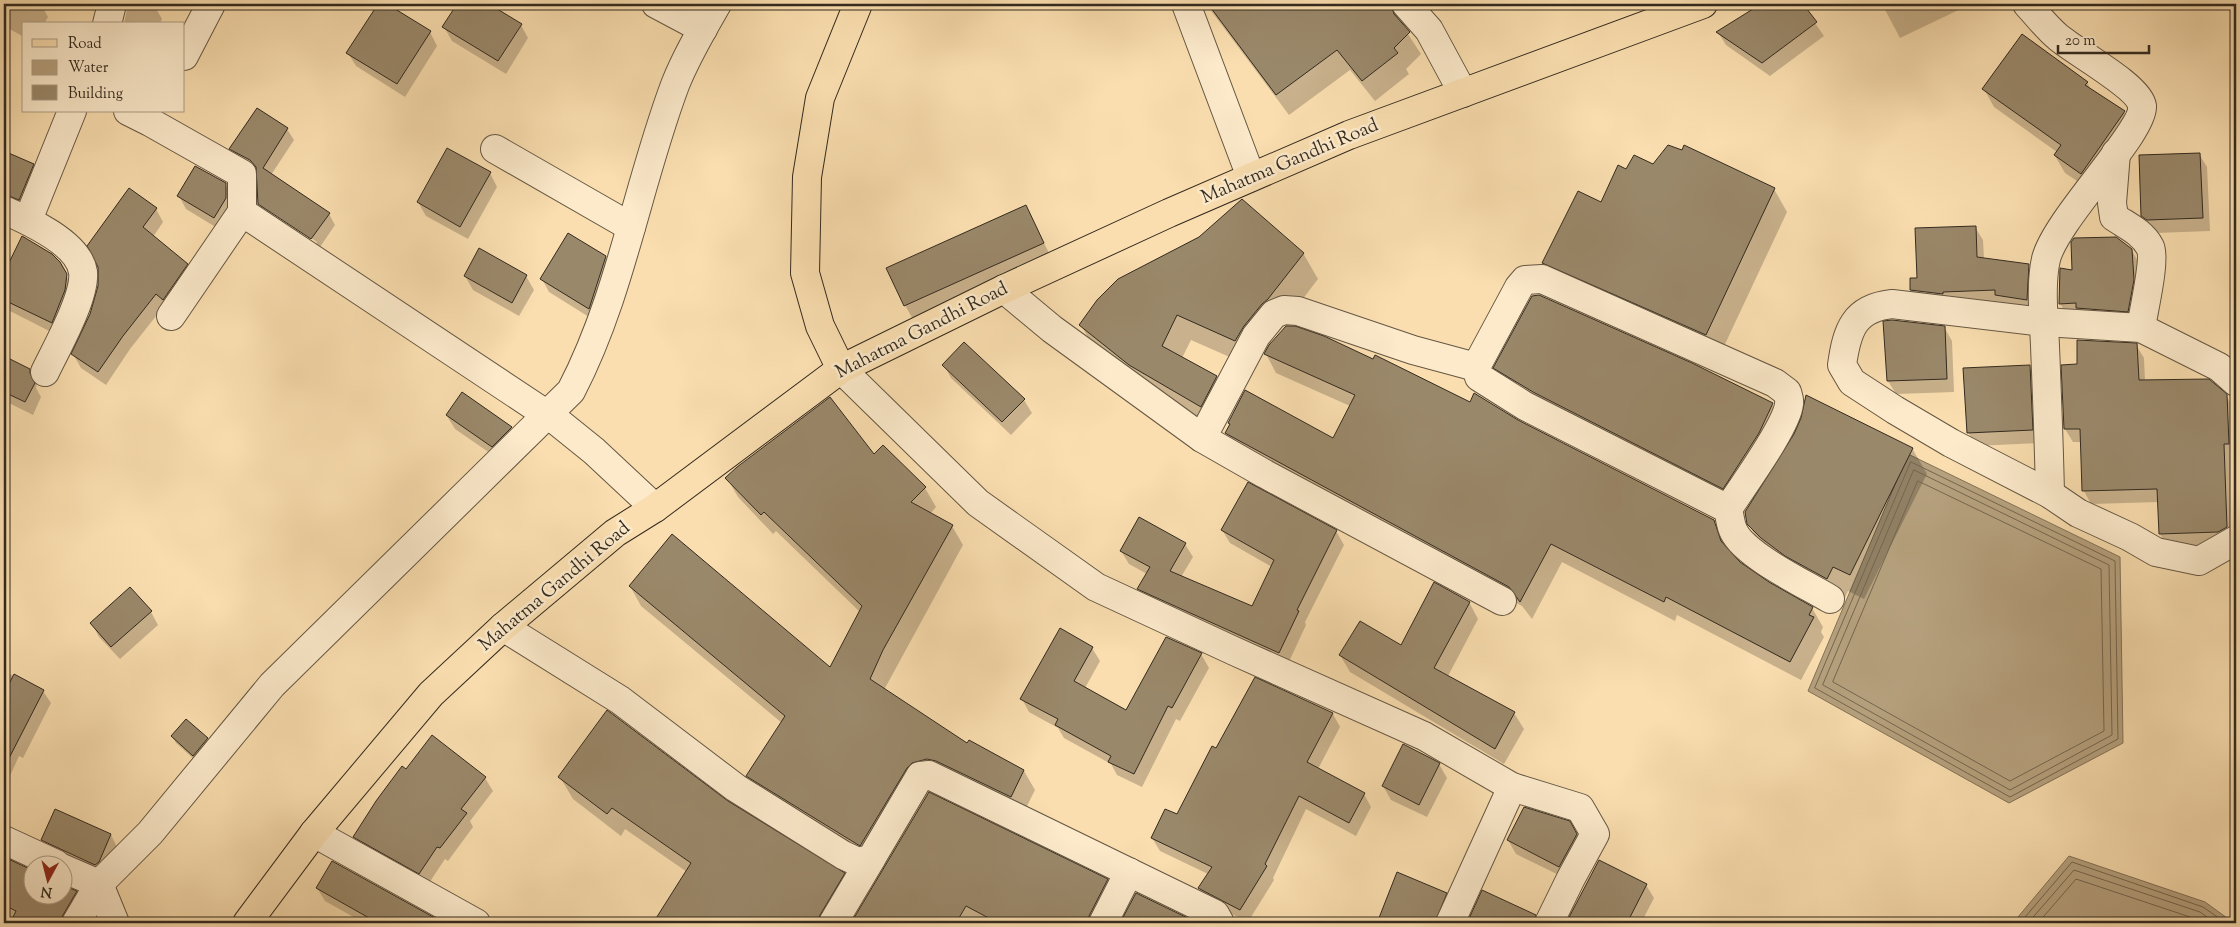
<svg xmlns="http://www.w3.org/2000/svg" width="2240" height="927" viewBox="0 0 2240 927" font-family="'Sorts Mill Goudy',serif">
	<rect width="100%" height="100%" fill="#fadeaf"/>
	<filter id="stains"><feTurbulence type="fractalNoise" baseFrequency=".004" numOctaves="4"/><feColorMatrix values="0 0 0 0 .2 0 0 0 0 .09 0 0 0 0 .02 0 0 0 .5 -.17"/></filter>
	<radialGradient id="worn" r=".72"><stop offset=".6" stop-color="#630" stop-opacity="0"/><stop offset="1" stop-color="#630" stop-opacity=".3"/></radialGradient>
	<!-- water -->
	<g fill="#b6a17e" stroke="#827158">
		<polygon points="1908,454 2120,557 2123,743 2009,803 1808,691"/>
		<polygon points="2069,856 2205,902 2234,923 2013,923"/>
	</g>
	<!-- shadow -->
	<g fill="#0003" fill-rule="evenodd">
		<polygon points="4,4 41,4 48,17 44,24 24,24 24,37 4,26"/>
		<polygon points="128,4 154,5 162,19 160,24 124,24"/>
		<polygon points="379,4 384,4 430,32 437,46 405,97 356,66 348,53"/>
		<polygon points="458,4 487,4 521,25 528,38 506,74 452,41 444,27"/>
		<polygon points="1206,4 1393,4 1403,21 1402,25 1421,54 1406,69 1409,74 1375,101 1350,70 1289,115"/>
		<polygon points="1598,4 1610,4 1600,7"/>
		<polygon points="1763,4 1802,4 1824,36 1770,76 1726,45 1718,32"/>
		<polygon points="1882,4 1971,4 1900,38"/>
		<polygon points="2087,82 2091,90 2124,112 2134,130 2092,191 2065,173 2055,156 2057,152 1994,107 1984,89"/>
		<path d="M287 129 294 140 271 175 329 214 335 225 318 250 266 215 259 203 257 171 237 160 231 149ZM263 206 317 242 316 244 263 209Z"/>
		<polygon points="4,153 33,165 41,179 27,212 4,203"/>
		<polygon points="2199,154 2207,167 2210,231 2156,233 2151,229 2143,216"/>
		<polygon points="1653,165 1774,189 1787,212 1719,357 1556,286 1543,263 1602,204 1627,171"/>
		<polygon points="490,173 497,187 468,239 426,216 418,202"/>
		<polygon points="225,184 233,198 222,231 186,209 179,196"/>
		<polygon points="1026,207 1054,263 916,325 905,305"/>
		<polygon points="156,209 163,222 153,237 187,265 194,278 164,306 130,349 106,385 81,368 73,354 91,315 99,286"/>
		<polygon points="1975,227 1983,240 1984,259 2028,265 2036,279 2034,313 1919,304 1911,290 1918,279"/>
		<polygon points="23,237 59,263 74,289 59,336 4,308 4,276"/>
		<polygon points="2131,249 2139,263 2135,325 2068,317 2060,303 2074,271"/>
		<polygon points="480,250 526,276 534,290 519,316 473,290 465,276"/>
		<polygon points="1303,253 1318,279 1283,325 1276,329 1250,366 1191,340 1182,358 1216,376 1231,402 1215,431 1095,350 1081,325"/>
		<polygon points="605,257 613,271 597,322 549,292 542,279"/>
		<polygon points="1885,322 1944,327 1952,341 1954,392 1896,394 1888,381"/>
		<polygon points="2136,345 2144,358 2145,381 2226,395 2234,409 2236,457 2231,457 2234,541 2226,545 2168,547 2160,534 2159,502 2091,504 2084,491 2082,442 2073,442 2065,429 2079,366"/>
		<polygon points="1266,354 1470,403 1517,421 1713,520 1724,540 1728,551 1754,574 1812,608 1823,627 1821,632 1824,637 1801,680 1677,615 1675,621 1562,562 1532,619 1522,606 1237,452 1226,433 1334,440 1350,406 1276,373"/>
		<polygon points="4,358 29,370 37,383 36,388 41,397 33,415 9,403 4,416"/>
		<polygon points="944,365 1024,400 1032,413 1011,435 951,378"/>
		<polygon points="2029,367 2037,380 2040,443 1976,446 1968,432"/>
		<polygon points="1495,368 1772,404 1787,429 1737,513 1509,393"/>
		<polygon points="462,394 511,428 519,441 500,460 455,429 447,416"/>
		<polygon points="1912,448 1927,474 1864,599 1848,591 1842,604 1763,549 1748,523"/>
		<polygon points="874,456 925,488 936,507 930,514 952,526 963,545 884,690 968,745 969,742 1024,771 1035,790 1022,816 923,782 871,864 759,795 748,776 782,723 641,606 630,586 831,669 860,612 776,531 773,534 738,497 727,478"/>
		<polygon points="1248,484 1336,531 1344,545 1305,622 1306,625 1287,666 1146,602 1139,589 1147,574 1129,564 1121,551 1185,544 1193,557 1181,577 1252,608 1272,567 1230,543 1222,530"/>
		<polygon points="1469,602 1478,619 1448,676 1514,713 1524,729 1504,764 1350,672 1340,655 1401,647"/>
		<polygon points="151,612 158,625 120,659 99,637 92,624"/>
		<polygon points="1092,648 1100,661 1085,688 1127,712 1201,654 1209,668 1180,721 1176,719 1142,787 1117,775 1111,764 1064,738 1058,728 1029,712 1022,699"/>
		<polygon points="4,671 43,691 51,703 23,758 19,756 4,789"/>
		<polygon points="1333,714 1340,727 1318,769 1364,794 1371,807 1356,836 1306,809 1273,878 1274,880 1248,922 1207,902 1199,888 1208,874 1160,851 1152,838 1178,816 1216,750"/>
		<polygon points="172,736 207,739 211,745 197,762 176,743"/>
		<polygon points="1439,764 1447,778 1427,817 1391,800 1383,786"/>
		<polygon points="406,770 485,778 493,791 470,821 473,827 448,861 445,859 427,886 362,850 355,837"/>
		<polygon points="560,777 844,874 856,896 841,923 654,923 687,872 625,829 621,836 573,799"/>
		<polygon points="929,794 1107,880 1121,904 1111,923 852,923"/>
		<polygon points="56,811 111,835 118,849 106,875 51,853 43,840"/>
		<polygon points="1569,822 1584,849 1567,879 1516,854 1508,840"/>
		<polygon points="4,858 32,872 32,894 76,892 83,906 73,923 12,923 14,919 4,914"/>
		<polygon points="332,862 442,923 364,923 325,901 317,888"/>
		<polygon points="1599,862 1646,885 1654,898 1641,923 1568,923"/>
		<polygon points="1398,873 1446,894 1454,907 1447,923 1378,923"/>
		<polygon points="1483,892 1535,916 1539,923 1468,923"/>
		<polygon points="1136,895 1195,923 1122,923"/>
	</g>
	<g fill="none" stroke-linecap="round" stroke-linejoin="round">
		<!-- shore -->
		<g stroke="#74664e" stroke-width="1">
			<polygon points="1911,462 2115,561 2118,739 2010,797 1815,688"/>
			<polygon points="1914,470 2109,565 2112,735 2010,790 1823,685"/>
			<polygon points="1918,481 2101,569 2104,731 2010,781 1833,682"/>
			<polyline points="2020,923 2072,862 2203,907 2226,923"/>
			<polyline points="2028,923 2074,870 2200,912 2215,923"/>
			<polyline points="2038,923 2076,879 2196,919 2202,923"/>
		</g>
	</g>
	<!-- building -->
	<g fill="#9a886a" stroke="#332a1f">
		<polygon points="378,4 387,4 431,31 397,84 346,53"/>
		<polygon points="457,4 489,4 522,24 498,61 442,27"/>
		<polygon points="1208,4 1391,4 1394,14 1410,32 1394,48 1398,53 1362,81 1337,50 1276,95"/>
		<polygon points="1761,4 1803,4 1817,22 1762,63 1716,32"/>
		<polygon points="2022,34 2088,82 2085,85 2125,111 2081,174 2054,155 2061,145 1982,89"/>
		<polygon points="257,108 288,128 263,168 330,213 311,239 258,204 256,167 250,160 229,149"/>
		<polygon points="1668,145 1682,150 1684,145 1775,188 1706,335 1542,263 1578,191 1601,202 1618,165 1626,169 1634,155 1653,164"/>
		<polygon points="447,148 491,172 460,227 417,202"/>
		<polygon points="4,151 34,164 19,200 4,194"/>
		<polygon points="2200,153 2203,218 2147,220 2141,216 2139,155"/>
		<polygon points="195,166 226,183 226,198 214,218 177,196"/>
		<polygon points="129,188 157,208 143,227 188,264 163,300 156,294 123,336 98,372 71,354 90,314 98,286 98,267 87,246"/>
		<polygon points="1242,199 1304,253 1268,299 1262,304 1244,326 1235,341 1177,315 1162,346 1217,376 1201,407 1129,365 1079,325 1097,300 1118,279 1199,237"/>
		<polygon points="1026,205 1044,243 904,306 886,268"/>
		<polygon points="1976,226 1977,257 2029,264 2027,300 1995,295 1995,290 1943,292 1943,294 1910,290 1910,278 1917,278 1915,228"/>
		<polygon points="568,233 606,256 589,309 540,279"/>
		<polygon points="22,236 52,254 60,262 67,274 65,290 52,323 4,300 4,273"/>
		<polygon points="2116,237 2132,249 2134,280 2128,312 2076,308 2076,303 2059,304 2060,268 2072,270 2071,242 2074,238"/>
		<polygon points="479,248 527,275 512,303 464,276"/>
		<polygon points="1539,295 1692,363 1773,403 1759,433 1723,489 1533,392 1493,368 1532,296"/>
		<polygon points="1892,320 1945,326 1947,379 1887,381 1883,321"/>
		<polygon points="1286,326 1295,326 1324,336 1373,359 1375,355 1470,402 1474,393 1518,420 1714,520 1721,541 1740,562 1769,582 1813,607 1809,615 1814,617 1790,662 1666,597 1664,602 1551,544 1520,602 1509,587 1225,433 1230,424 1228,423 1245,390 1333,438 1355,395 1264,354 1269,345"/>
		<polygon points="2077,340 2137,343 2139,380 2209,379 2227,394 2229,444 2224,444 2227,527 2218,532 2159,534 2157,489 2082,491 2080,429 2064,429 2061,365 2077,364"/>
		<polygon points="964,342 1025,399 1002,422 942,365"/>
		<polygon points="4,356 30,369 30,373 35,383 25,402 4,392"/>
		<polygon points="2030,365 2033,430 1967,433 1963,368"/>
		<polygon points="462,392 512,427 492,447 446,415"/>
		<polygon points="1806,395 1913,448 1850,575 1833,567 1827,579 1785,556 1761,538 1747,524 1745,512 1794,434 1801,418"/>
		<polygon points="830,397 874,454 883,445 926,487 911,502 953,525 883,650 870,679 967,743 969,740 1024,770 1011,797 936,761 927,759 912,763 907,768 860,846 746,776 785,716 629,586 672,534 830,667 862,606 764,512 761,515 725,478 737,467"/>
		<polygon points="1248,482 1337,530 1297,610 1299,611 1279,653 1137,589 1150,567 1120,551 1139,517 1186,543 1170,571 1252,606 1274,560 1221,530"/>
		<polygon points="1434,582 1470,602 1434,668 1515,712 1495,749 1339,655 1360,621 1401,645"/>
		<polygon points="130,587 152,611 111,647 90,623"/>
		<polygon points="1060,628 1093,647 1074,681 1126,710 1166,637 1202,653 1172,708 1168,706 1134,774 1108,762 1111,756 1055,725 1058,719 1020,699"/>
		<polygon points="14,674 44,690 4,768 4,694"/>
		<polygon points="1255,677 1333,713 1307,762 1365,793 1349,823 1299,796 1265,864 1267,866 1240,910 1198,888 1212,867 1151,838 1165,809 1177,814 1212,746 1216,748"/>
		<polygon points="607,710 728,801 845,873 820,915 817,923 653,923 691,863 612,808 607,814 558,777"/>
		<polygon points="186,719 208,738 193,756 171,736"/>
		<polygon points="432,735 486,777 461,809 467,813 440,848 437,847 419,874 353,837 376,801 402,766 406,769"/>
		<polygon points="1403,744 1440,763 1419,805 1382,786"/>
		<polygon points="929,792 1108,879 1089,916 1087,923 998,923 966,906 956,923 851,923"/>
		<polygon points="1524,807 1570,821 1577,834 1559,867 1507,840"/>
		<polygon points="55,809 111,834 99,862 95,865 41,840"/>
		<polygon points="4,857 32,870 32,894 62,894 62,885 77,891 63,915 60,923 10,923 16,911 4,905"/>
		<polygon points="1599,860 1647,884 1627,923 1566,923"/>
		<polygon points="332,861 444,923 378,923 316,888"/>
		<polygon points="1397,872 1447,893 1435,923 1377,923"/>
		<polygon points="1482,890 1536,915 1534,923 1467,923"/>
		<polygon points="1136,893 1198,923 1120,923"/>
	</g>
	<g fill="none" stroke-linecap="round" stroke-linejoin="round">
		<!-- minor casing -->
		<g stroke="#655743" stroke-width="30">
			<g id="minor">
				<polyline points="656,4 703,29"/>
				<polyline points="1186,4 1251,177"/>
				<polyline points="1406,4 1429,30 1463,93"/>
				<path d="M2027 4C2037 15 2047 28 2058 37 2075 52 2139 86 2142 106 2145 131 2056 219 2046 259 2040 285 2044 320 2045 346 2047 396 2049 445 2050 494"/>
				<polyline points="107,24 112,4"/>
				<polyline points="184,56 211,4"/>
				<polyline points="128,111 150,122 242,174 242,212 171,316"/>
				<polyline points="495,149 631,227"/>
				<path d="M2116 153 2112 203 2114 217C2127 226 2142 232 2150 247 2156 259 2143 313 2141 328"/>
				<path d="M4 210C27 220 79 243 83 272 86 296 56 349 45 372"/>
				<polyline points="242,212 558,422 594,451 655,508"/>
				<polyline points="28,220 72,111"/>
				<polyline points="1004,289 1052,329 1202,438 1265,474 1502,601"/>
				<polyline points="841,369 978,503 1096,587 1234,651 1424,736 1512,787 1580,808 1595,834 1571,878 1549,923"/>
				<path d="M2236 382 2219 367 2141 328 2044 322 1892 304C1854 308 1847 330 1842 365L1852 382 1895 410 1951 443 2050 494 2078 513 2130 537 2156 552 2199 561 2236 540"/>
				<polyline points="1202,438 1256,336 1274,314 1284,310 1298,311 1413,350 1476,367"/>
				<path d="M1728 509C1742 487 1787 426 1789 404 1790 400 1788 396 1787 392L1775 383 1542 279 1525 280 1519 287 1476 367 1479 377 1525 406 1728 509C1730 516 1730 525 1734 532 1746 556 1805 584 1830 599"/>
				<polyline points="503,627 620,700 736,788 843,855 858,862 871,859 920,776 929,775 1215,914 1220,923"/>
				<polyline points="314,833 476,923"/>
				<polyline points="4,840 56,864"/>
				<polyline points="62,868 99,884 115,923"/>
				<path d="M76 923 99 884 150 833 272 685 571 391C621 295 637 186 675 85 686 57 702 30 717 4"/>
				<polyline points="833,923 871,859"/>
				<polyline points="1103,923 1129,872"/>
				<polyline points="1450,923 1512,787"/>
			</g>
		</g>
		<!-- major casing -->
		<g stroke="#332a1f" stroke-width="30">
			<g id="major">
				<polyline points="841,369 820,326 805,273 807,177 820,98 858,4"/>
				<polyline points="247,923 314,833 431,694 503,627 615,533 655,508 841,369 1004,289 1169,213 1349,135 1703,4"/>
			</g>
		</g>
		<!-- minor -->
		<use href="#minor" stroke="#fceacb" stroke-width="28"/>
		<!-- major -->
		<use href="#major" stroke="#fadeaf" stroke-width="28"/>
	</g>
	<g text-anchor="middle" dominant-baseline="central" stroke-width="5" stroke-linejoin="round" paint-order="stroke">
		<!-- street labels -->
		<g font-size="19" fill="#332a1f" stroke="#fceacb">
			<text transform="translate(1290 162) rotate(-23)">Mahatma Gandhi Road</text>
			<text transform="translate(922 331) rotate(-27)">Mahatma Gandhi Road</text>
			<text transform="translate(555 587) rotate(-40)">Mahatma Gandhi Road</text>
		</g>
	</g>
	<!-- margin -->
	<rect width="2240" height="927" fill="none" stroke="#fadeaf" stroke-width="20"/>
	<rect x="5" y="5" width="2230" height="917" fill="none" stroke="#332a1f" stroke-width="2.5"/>
	<rect x="10" y="10" width="2220" height="907" fill="none" stroke="#332a1f"/>
	<!-- legend -->
	<rect x="22" y="22" width="162" height="90" fill="#fceacb" stroke="#ac9d86"/>
	<rect x="32" y="39" width="25" height="8" fill="#fadeaf" stroke="#ac9d86"/>
	<text x="68" y="48" font-size="15" fill="#332a1f">Road</text>
	<rect x="32" y="60" width="25" height="15" fill="#b6a17e" stroke="#ac9d86"/>
	<text x="68" y="72" font-size="15" fill="#332a1f">Water</text>
	<rect x="32" y="85" width="25" height="15" fill="#9a886a" stroke="#ac9d86"/>
	<text x="68" y="98" font-size="15" fill="#332a1f">Building</text>
	<!-- north arrow -->
	<g transform="translate(48 880) rotate(187)"><circle r="24" fill="#fceacb" stroke="#ac9d86"/>
	<path d="M0-4L9 19L0 12L-9 19Z" fill="#8f2418"/>
	<text y="-8" font-size="14" font-weight="bold" text-anchor="middle" fill="#332a1f">N</text>
	</g>
	<!-- scale -->
	<path d="M2058 45v8h91v-8" fill="none" stroke="#332a1f" stroke-width="2.5"/>
	<text x="2065" y="45" font-size="15" fill="#332a1f" stroke="#fceacb" stroke-width="4" paint-order="stroke">20 m</text>
	<rect width="100%" height="100%" filter="url(#stains)"/>
	<rect width="100%" height="100%" fill="url(#worn)"/>
</svg>
